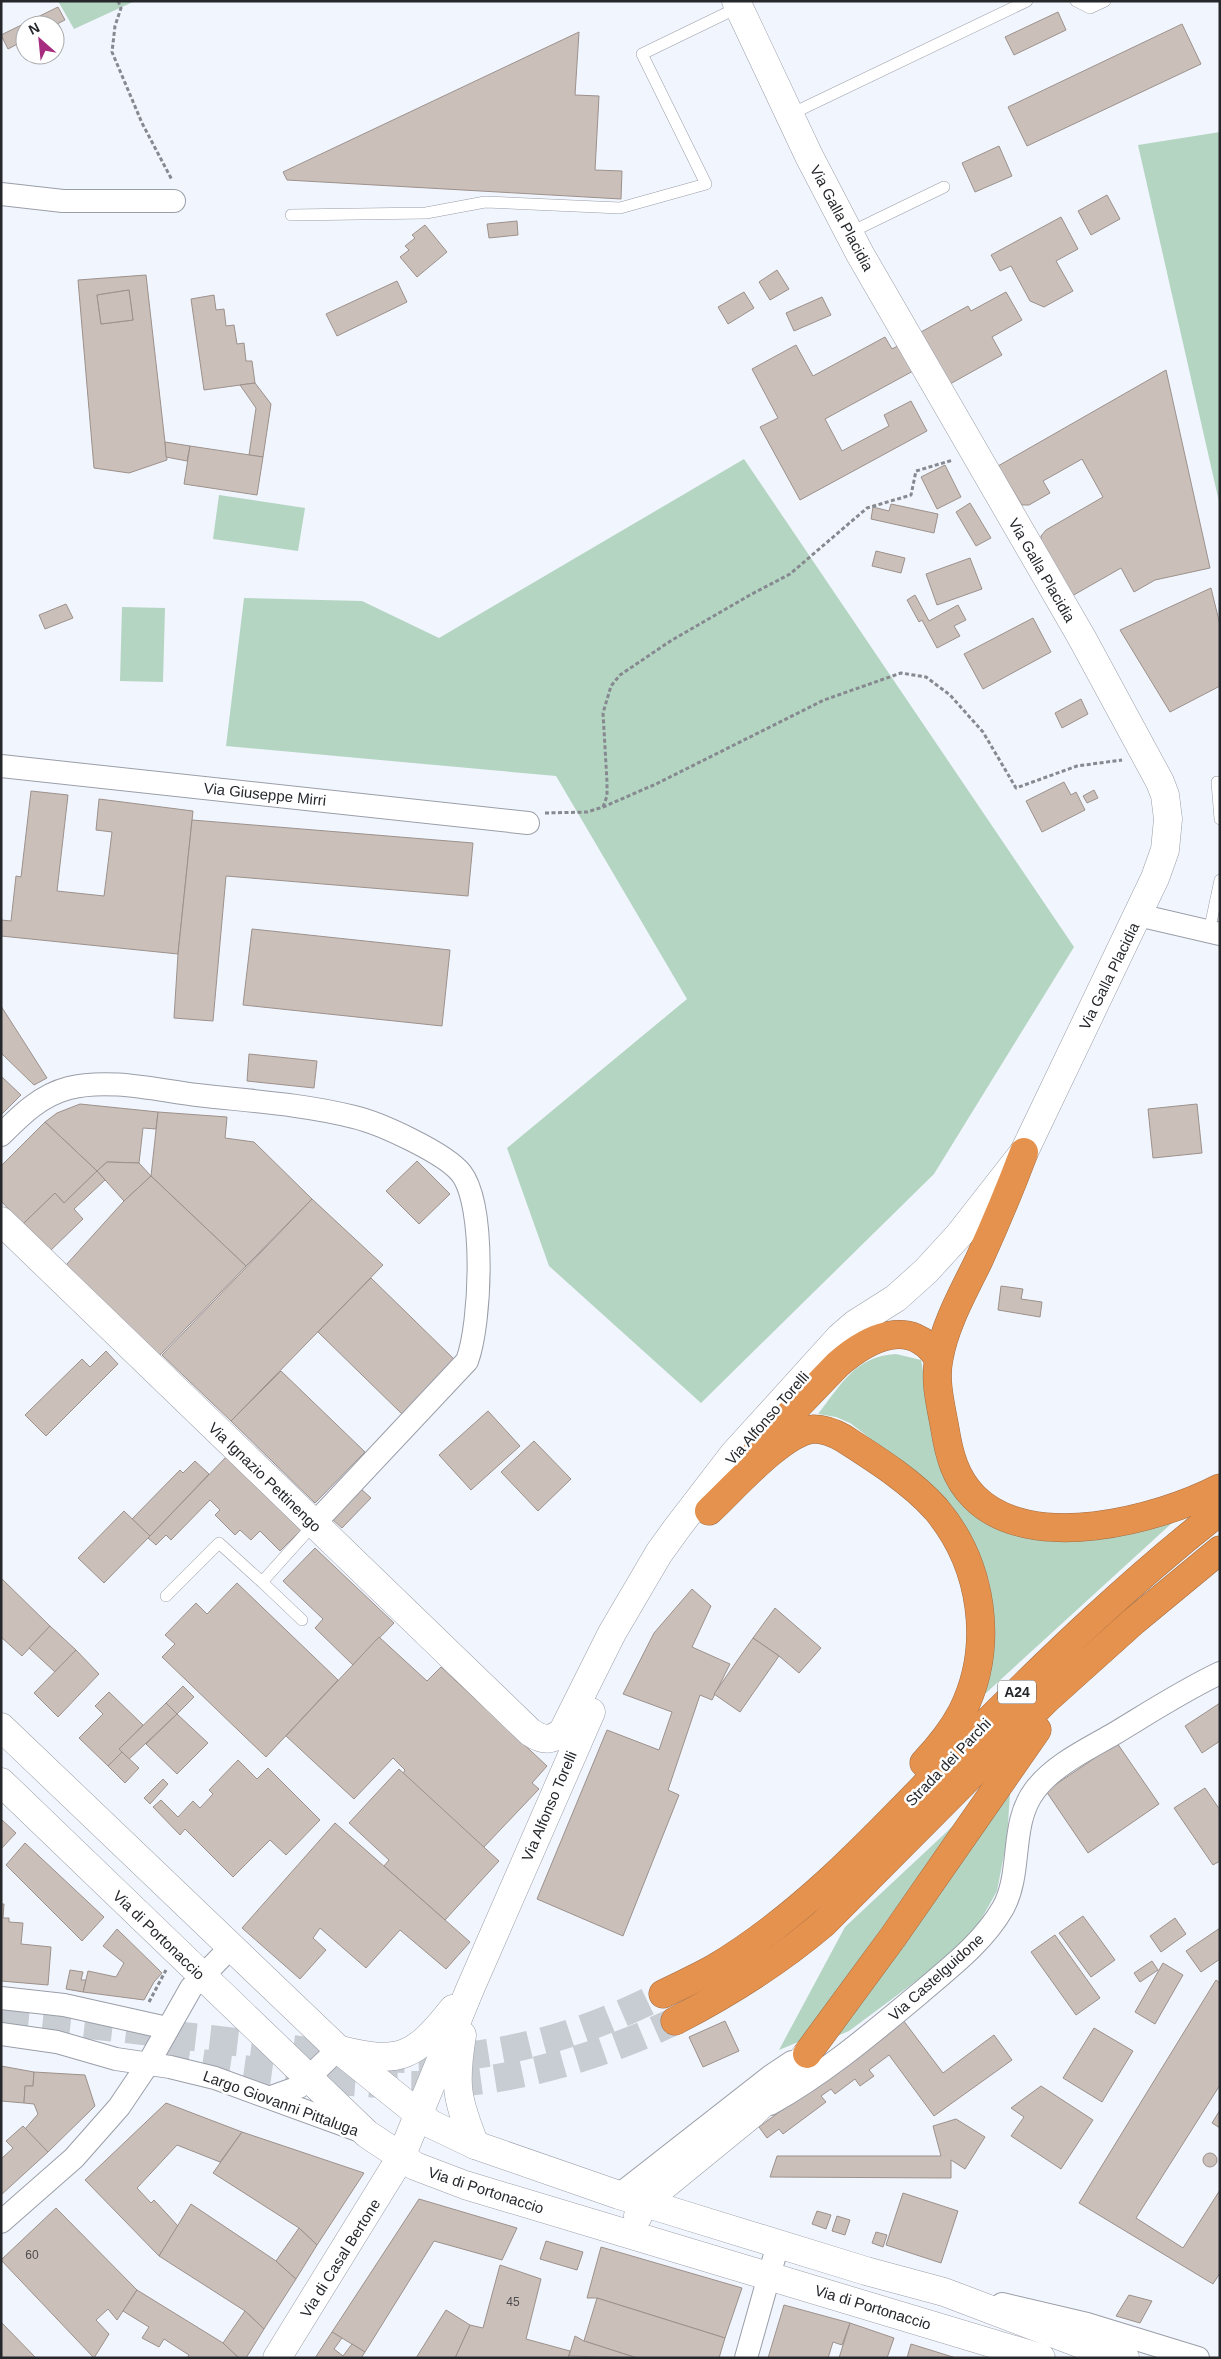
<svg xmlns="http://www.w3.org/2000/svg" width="1221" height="2359" viewBox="0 0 1221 2359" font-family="Helvetica,sans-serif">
	<rect width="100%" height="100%" fill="#f1f5fd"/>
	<!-- green -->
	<g fill="#b5d5c3">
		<polygon points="58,1 135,1 74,29"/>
		<polygon points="1220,132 1220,506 1138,145"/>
		<polygon points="744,459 1074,947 934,1174 701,1403 549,1266 507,1148 687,999 556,776 226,746 244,598 362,601 439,638"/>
		<polygon points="219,495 305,508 298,551 213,539"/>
		<polygon points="122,607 165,608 163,682 120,681"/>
		<path d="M896 1354 921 1360 932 1420 972 1512 1169 1521 1172 1523 986 1693H984L993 1653 995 1623 989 1581 972 1539 923 1479 850 1423 836 1417 818 1414C841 1385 855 1356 896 1354Z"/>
		<polygon points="1010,1793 1007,1839 997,1891 973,1934 944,1960 884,2005 849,2031 830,2039 962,1850"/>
		<polygon points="954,1825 803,2040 779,2050 845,1927"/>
	</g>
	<!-- building -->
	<g fill="#cbbfba" stroke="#9c918c" fill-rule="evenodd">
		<polygon points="58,7 65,20 55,25 25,25 25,40 8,49 1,35"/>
		<polygon points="1058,12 1066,30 1014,55 1005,37"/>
		<polygon points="1182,24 1201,64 1027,146 1008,107"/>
		<polygon points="579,32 575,95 599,96 595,170 622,171 621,199 287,180 283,172"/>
		<polygon points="999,146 1012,176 975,192 962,163"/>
		<polygon points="1107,195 1120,219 1091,235 1078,211"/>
		<polygon points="1061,217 1078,249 1056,261 1073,291 1044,307 1030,301 1011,266 1000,271 991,255"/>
		<polygon points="517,221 518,235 489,238 487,224"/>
		<polygon points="425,225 447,252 417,277 400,257 409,250 405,246 415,238 412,235"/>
		<polygon points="777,270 789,289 770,300 759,282"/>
		<path d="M146 275 167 460 129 473 94 468 78 280ZM129 290 133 320 101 324 97 295Z"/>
		<polygon points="397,281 407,302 337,336 326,314"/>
		<polygon points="129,290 133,320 101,324 97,295"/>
		<polygon points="744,292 754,308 728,324 718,307"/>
		<polygon points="1006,292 1022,320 992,337 1002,355 950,384 921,332 968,306 971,311"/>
		<polygon points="214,295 216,310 224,309 226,326 234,325 237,344 244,343 246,361 252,361 255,383 204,390 191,299"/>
		<polygon points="822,297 831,315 794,331 786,313"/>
		<polygon points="885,337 892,349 901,344 915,370 825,419 842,451 889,426 884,415 911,401 927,431 800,500 760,427 778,418 752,369 796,345 813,376"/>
		<polygon points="1166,370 1210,568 1155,580 1134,592 1121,568 1072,596 1041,540 1041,536 1046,530 1103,497 1082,459 1043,481 1050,493 1029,505 1022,505 998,466"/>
		<polygon points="255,383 271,404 263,457 249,455 256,408 240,385"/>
		<polygon points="165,442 190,446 187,461 166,457"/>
		<polygon points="190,446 263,457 257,495 184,484"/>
		<polygon points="945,465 961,497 937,509 921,477"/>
		<polygon points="970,503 991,538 976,546 956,512"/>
		<polygon points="891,504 938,514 934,533 871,519 873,507 889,511"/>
		<polygon points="876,551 905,558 901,573 872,566"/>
		<polygon points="970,558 982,589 937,605 926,574"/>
		<polygon points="1211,588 1220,625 1220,686 1170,712 1120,630"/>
		<polygon points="915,595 929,621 958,605 966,620 954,626 960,636 937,648 922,620 919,622 907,600"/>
		<polygon points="66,604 73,618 45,629 39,615"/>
		<polygon points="1033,618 1051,652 983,689 964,654"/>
		<polygon points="1081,699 1088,714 1062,728 1055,713"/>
		<polygon points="1064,782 1071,795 1076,792 1085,810 1042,832 1026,801"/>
		<polygon points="1094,790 1098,798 1087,803 1083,796"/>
		<polygon points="31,791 68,795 57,891 104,896 112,832 96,830 99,799 193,811 178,954 1,936 1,920 11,921 16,876 21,877"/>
		<polygon points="192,820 473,843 468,896 226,876 213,1021 174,1018 178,954"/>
		<polygon points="252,929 450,950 442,1026 243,1005"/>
		<polygon points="1,1006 47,1078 34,1085 1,1053"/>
		<polygon points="249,1054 317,1061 314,1088 247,1081"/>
		<polygon points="1,1076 21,1095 1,1115"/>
		<polygon points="80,1104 158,1112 156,1129 143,1128 139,1163 107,1162 97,1171 45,1122 57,1113"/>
		<polygon points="1197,1104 1202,1153 1153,1158 1148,1109"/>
		<polygon points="158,1112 227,1117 225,1138 254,1142 312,1199 246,1266 151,1176"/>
		<polygon points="45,1122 97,1171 64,1203 55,1193 23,1224 1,1201 1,1166"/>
		<polygon points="417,1161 450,1194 419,1224 386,1191"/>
		<polygon points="107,1162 139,1163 151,1176 124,1201 97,1171"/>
		<polygon points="97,1171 105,1180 74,1209 83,1219 49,1252 23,1224 55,1193 64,1203"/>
		<polygon points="151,1176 246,1266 159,1356 66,1265 124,1201"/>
		<polygon points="312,1199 383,1265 231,1421 162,1355"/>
		<polygon points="371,1278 456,1361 403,1415 318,1332"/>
		<polygon points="1001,1286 1023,1289 1021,1299 1042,1302 1040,1317 998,1310"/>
		<polygon points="106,1351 118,1364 46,1436 25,1415 82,1359 90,1367"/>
		<polygon points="281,1371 365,1452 315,1503 231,1421"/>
		<polygon points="488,1411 520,1446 471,1490 439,1455"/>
		<polygon points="534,1441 571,1479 538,1511 501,1472"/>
		<polygon points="227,1456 302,1529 280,1551 260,1531 251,1540 240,1530 235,1535 215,1515 220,1510 210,1500 171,1540 166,1535 156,1545 148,1538"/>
		<polygon points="195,1461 209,1474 150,1536 132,1519 180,1470 183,1473"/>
		<polygon points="361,1489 371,1498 342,1528 332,1519"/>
		<polygon points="124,1511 150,1536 104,1583 78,1558"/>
		<polygon points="315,1548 394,1623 353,1665 315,1628 323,1619 283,1581"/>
		<polygon points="1,1578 50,1626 22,1656 1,1637"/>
		<polygon points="237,1583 338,1680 266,1757 162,1657 175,1644 165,1635 196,1603 207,1614"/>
		<polygon points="692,1589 711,1606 692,1647 730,1664 712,1700 700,1695 668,1790 679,1795 623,1936 537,1899 607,1730 659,1750 672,1712 623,1694 654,1633"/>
		<polygon points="775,1608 821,1648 799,1673 779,1656 753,1638"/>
		<polygon points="50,1626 76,1650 55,1672 29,1648"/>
		<polygon points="379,1637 427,1681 441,1667 547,1766 532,1783 539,1789 483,1848 403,1774 405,1770 393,1758 354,1799 286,1736"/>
		<polygon points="753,1638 779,1656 740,1712 714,1694"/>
		<polygon points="76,1650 99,1674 58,1717 34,1693"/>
		<polygon points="183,1686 194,1697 177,1714 166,1703"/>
		<polygon points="109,1692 143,1725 119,1749 122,1752 108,1766 79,1738 103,1714 95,1706"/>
		<polygon points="166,1703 177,1714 129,1759 119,1749"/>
		<polygon points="1220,1703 1220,1741 1202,1753 1185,1726"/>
		<polygon points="177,1714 208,1743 177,1774 146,1744"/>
		<polygon points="1117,1743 1159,1804 1088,1853 1046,1791"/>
		<polygon points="122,1752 139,1768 125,1783 108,1766"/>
		<polygon points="238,1760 257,1779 268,1768 320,1820 286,1855 270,1840 233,1877 185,1829 180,1835 153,1807 161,1800 178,1817 193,1801 200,1808 213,1794 209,1790"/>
		<polygon points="399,1769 499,1861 445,1920 384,1866 389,1860 349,1823"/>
		<polygon points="163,1779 168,1784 150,1804 144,1798"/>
		<polygon points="1205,1788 1220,1810 1220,1861 1213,1865 1174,1808"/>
		<polygon points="1,1819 16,1833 1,1849"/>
		<polygon points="335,1823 470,1942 446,1969 400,1930 366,1968 320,1928 313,1938 326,1950 300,1979 242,1928"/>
		<polygon points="25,1843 104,1917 82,1941 6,1865"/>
		<polygon points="1,1904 4,1904 3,1918 9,1918 9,1922 23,1923 21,1944 51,1947 48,1985 1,1981"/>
		<polygon points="1083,1916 1115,1960 1091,1977 1059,1933"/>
		<polygon points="1175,1918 1186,1934 1161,1952 1150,1936"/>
		<polygon points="1220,1928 1220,1959 1201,1972 1186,1951"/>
		<polygon points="117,1929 162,1973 154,1982 144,2000 83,1992 88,1971 116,1977 124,1963 103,1946"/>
		<polygon points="1055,1935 1100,1998 1076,2015 1031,1952"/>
		<polygon points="1152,1961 1158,1970 1140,1982 1134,1973"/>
		<polygon points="1163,1963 1183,1975 1155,2024 1135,2012"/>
		<polygon points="70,1970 83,1972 81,1980 86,1980 83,1992 66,1989"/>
		<polygon points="1216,1980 1220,1983 1220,2085 1136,2218 1183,2248 1220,2190 1220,2273 1213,2284 1079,2203"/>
		<polygon points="903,2020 943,2073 994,2035 1012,2060 934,2116 889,2055 869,2070 874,2076 860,2086 855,2079 835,2094 831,2089 821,2096 826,2102 783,2134 779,2129 767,2138 759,2127"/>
		<polygon points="725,2021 739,2051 703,2067 689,2037"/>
		<polygon points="1094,2028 1133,2051 1102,2102 1063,2078"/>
		<polygon points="1,2066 34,2072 33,2086 25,2086 24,2103 1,2101"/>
		<polygon points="34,2072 85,2075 95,2106 48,2152 25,2129 38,2114 34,2104 24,2103 25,2086 33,2086"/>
		<polygon points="1041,2086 1093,2120 1061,2169 1011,2136 1024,2117 1011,2108"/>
		<polygon points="166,2103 242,2132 220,2162 177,2145 137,2188 151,2203 154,2200 178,2226 159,2256 85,2180"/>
		<polygon points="1220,2110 1220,2128 1212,2123"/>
		<polygon points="956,2119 985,2137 965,2169 951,2160 951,2178 770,2177 777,2156 941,2156 933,2126"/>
		<polygon points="23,2126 48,2152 1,2195 1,2159 13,2148 6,2141"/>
		<polygon points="242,2132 364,2173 317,2245 299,2228 213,2173"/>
		<circle cx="1210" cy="2160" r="7"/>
		<polygon points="903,2193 958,2211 941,2263 886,2245"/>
		<polygon points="419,2199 517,2228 502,2260 434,2241 365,2352 332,2332"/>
		<polygon points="191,2204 276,2261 296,2279 264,2329 245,2311 159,2256"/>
		<polygon points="56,2208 137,2290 117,2320 108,2309 96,2320 109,2334 94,2358 1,2260"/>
		<polygon points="817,2211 831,2215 826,2229 812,2224"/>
		<polygon points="837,2216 850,2220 845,2235 832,2231"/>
		<polygon points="299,2228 317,2245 296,2279 276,2261"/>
		<polygon points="876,2232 887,2235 883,2247 872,2243"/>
		<polygon points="546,2241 583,2252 577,2270 540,2259"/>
		<polygon points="601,2247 742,2288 725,2338 597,2298 587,2298"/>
		<polygon points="500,2265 541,2279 526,2339 570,2351 568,2358 455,2358 470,2325 483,2328"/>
		<polygon points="137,2290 223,2343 239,2358 187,2358 189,2355 164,2339 159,2347 142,2338 149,2327 123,2311"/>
		<polygon points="1129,2295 1152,2301 1140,2323 1116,2316"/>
		<polygon points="597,2298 725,2338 719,2358 637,2358 584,2341"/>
		<polygon points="784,2305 850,2323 842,2345 833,2342 828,2358 768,2358"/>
		<polygon points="446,2310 470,2325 455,2358 416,2358"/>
		<polygon points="245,2311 264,2329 246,2358 239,2358 223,2343"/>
		<polygon points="1,2322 36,2358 1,2358"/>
		<polygon points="850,2323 894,2338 887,2358 839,2358"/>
		<polygon points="332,2332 342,2338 334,2349 343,2356 352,2344 365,2352 361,2358 315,2358"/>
		<polygon points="575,2336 584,2341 637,2358 569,2356"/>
		<polygon points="911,2344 956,2358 907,2358"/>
	</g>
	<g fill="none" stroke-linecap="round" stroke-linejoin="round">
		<!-- highway-tunnel -->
		<g stroke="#c8ccd3" stroke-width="28" stroke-dasharray="28 14" stroke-linecap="butt">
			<path d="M1 2016C88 2024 175 2035 261 2045 333 2054 400 2065 472 2055 540 2047 602 2025 663 1994"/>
			<path d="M161 2057C247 2069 334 2085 421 2085 507 2084 598 2058 675 2021"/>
		</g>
		<!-- lane casing -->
		<g stroke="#9a9ea8" stroke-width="12">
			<g id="lane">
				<polyline points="1076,1 1090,8 1105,1"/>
				<polyline points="789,115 1027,1"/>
				<polyline points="291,215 426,213 485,202 620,208 706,184 642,54 739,7"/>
				<polyline points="849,233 944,187"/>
				<polyline points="1217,782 1220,819"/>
				<polyline points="1209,932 1220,880"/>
				<polyline points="262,1582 302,1620"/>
				<polyline points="166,1596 219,1543 262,1582 314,1524"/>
			</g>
		</g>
		<!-- street casing -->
		<g stroke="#9a9ea8" stroke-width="24">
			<g id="street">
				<polyline points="1,194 63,201 174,201"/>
				<polyline points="1,766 528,823"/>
				<polyline points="1138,915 1220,934"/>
				<path d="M1 1135C21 1115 41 1095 69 1088 109 1078 156 1090 197 1095 249 1101 303 1104 354 1117 380 1123 445 1153 461 1173 486 1205 481 1324 467 1361L314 1524"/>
				<polyline points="1,1998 64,2005 167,2028"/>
				<polyline points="1,2034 57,2042 116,2059 170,2067 215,2078 363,2132"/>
				<polyline points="271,2097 299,2087 338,2049"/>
				<path d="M770 2104C824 2074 871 2034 919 1994 948 1969 983 1943 1003 1908 1023 1872 1009 1824 1035 1790 1054 1765 1086 1750 1112 1735 1147 1714 1182 1691 1220 1673"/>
				<polyline points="619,2195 771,2076 792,2062"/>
				<polyline points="1,2222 74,2158 119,2107 148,2064 191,1988 232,1946"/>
				<polyline points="1002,2304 1087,2324 1198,2358"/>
				<polyline points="746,2358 778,2244"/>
			</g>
		</g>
		<!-- secondary casing -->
		<g stroke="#9a9ea8" stroke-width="29">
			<g id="secondary">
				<path d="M1 1221 530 1732C542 1740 551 1742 563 1731L612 1633 659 1553 677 1528 733 1455 840 1337 855 1324 896 1298 926 1271 959 1235 1024 1152 1155 878 1165 850 1168 819 1165 795 1160 782 1082 638 860 254 809 156 736 1"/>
				<polyline points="1,1727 338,2049 431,2124 475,2145 619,2195 866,2271 944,2292 1081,2344 1125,2358"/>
				<polyline points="1,1782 367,2134 415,2166 465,2185 1041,2358"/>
				<path d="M462 2035C454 2084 456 2098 475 2145"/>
				<path d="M341 2050C400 2065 415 2057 453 2009"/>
				<polyline points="638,2216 643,2203 752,2114 786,2080 807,2054"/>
				<polyline points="277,2358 401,2157 470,1989 591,1712"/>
			</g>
		</g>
		<!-- highway casing -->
		<g stroke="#a26d42" stroke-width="29">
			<g id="highway">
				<path d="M1024 1152C1010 1189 995 1225 979 1260 964 1291 945 1324 939 1358 934 1381 941 1406 945 1429 949 1454 955 1478 974 1497 1030 1554 1158 1520 1220 1488"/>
				<path d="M758 1447 838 1364C868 1338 911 1316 938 1358"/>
				<path d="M709 1511C732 1490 783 1431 814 1429 824 1429 834 1433 843 1438 874 1458 911 1481 936 1509 983 1565 995 1646 962 1712 952 1731 938 1748 924 1763"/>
				<path d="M663 1994C679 1986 697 1978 713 1969 814 1909 893 1817 974 1735 1053 1656 1132 1580 1220 1511"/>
				<path d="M675 2021C729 1993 777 1963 823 1924L1046 1700 1134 1621 1220 1550"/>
				<polyline points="807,2054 893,1937 1037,1730"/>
			</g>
		</g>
		<!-- path -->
		<g stroke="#86898f" stroke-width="3" stroke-dasharray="4 2.5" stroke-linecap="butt">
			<polyline points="118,1 121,8 115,26 112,52 142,123 172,180"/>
			<polyline points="603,807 607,796 607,782 603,713 611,686 620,675 672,640 750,595 790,574 867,508 911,495 916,471 953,460"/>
			<polyline points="545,813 587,812 603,807 656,784 824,700 901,673 926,677 950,695 983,732 1016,788 1077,766 1122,760"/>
			<polyline points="149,2002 166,1970"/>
		</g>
		<!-- lane -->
		<use href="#lane" stroke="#fff" stroke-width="11"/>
		<!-- street -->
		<use href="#street" stroke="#fff" stroke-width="22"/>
		<!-- secondary -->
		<use href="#secondary" stroke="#fff" stroke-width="28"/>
		<!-- highway -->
		<use href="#highway" stroke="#e5924f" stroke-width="28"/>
	</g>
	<g text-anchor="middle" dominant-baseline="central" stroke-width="5" stroke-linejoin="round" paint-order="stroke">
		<!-- number labels -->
		<g font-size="12" fill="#4e4d4f">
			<text x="32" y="2255">60</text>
			<text x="513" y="2302">45</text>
		</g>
		<!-- shield labels -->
		<rect fill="#fff" stroke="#66686b" stroke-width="1" x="998" y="1680.5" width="38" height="23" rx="4"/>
		<g font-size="14" font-weight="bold" fill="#25272b">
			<text x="1017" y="1692">A24</text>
		</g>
		<!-- street labels -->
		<g font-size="15" fill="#25272b" stroke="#fff">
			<text transform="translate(842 218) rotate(62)">Via Galla Placidia</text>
			<text transform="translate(1042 570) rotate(60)">Via Galla Placidia</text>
			<text transform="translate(265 794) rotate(6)">Via Giuseppe Mirri</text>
			<text transform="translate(1109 976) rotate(-64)">Via Galla Placidia</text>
			<text transform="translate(767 1418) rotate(-49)">Via Alfonso Torelli</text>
			<text transform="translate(265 1477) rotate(44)">Via Ignazio Pettinengo</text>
			<text transform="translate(948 1762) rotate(-46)">Strada dei Parchi</text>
			<text transform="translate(549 1806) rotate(-67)">Via Alfonso Torelli</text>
			<text transform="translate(159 1935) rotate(44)">Via di Portonaccio</text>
			<text transform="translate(936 1977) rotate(-42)">Via Castelguidone</text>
			<text transform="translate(281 2103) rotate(20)">Largo Giovanni Pittaluga</text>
			<text transform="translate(486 2190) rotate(18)">Via di Portonaccio</text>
			<text transform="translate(340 2258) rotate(-58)">Via di Casal Bertone</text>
			<text transform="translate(873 2307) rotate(17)">Via di Portonaccio</text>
		</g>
	</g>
	<!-- border -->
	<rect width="1221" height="2359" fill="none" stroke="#25272b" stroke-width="5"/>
	<!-- north arrow -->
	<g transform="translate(40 40) rotate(333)"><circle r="24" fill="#ffffff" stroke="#a8a9aa"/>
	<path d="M0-4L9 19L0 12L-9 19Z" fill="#a72c7f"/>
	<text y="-8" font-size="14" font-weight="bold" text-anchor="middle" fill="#25272b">N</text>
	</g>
</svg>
